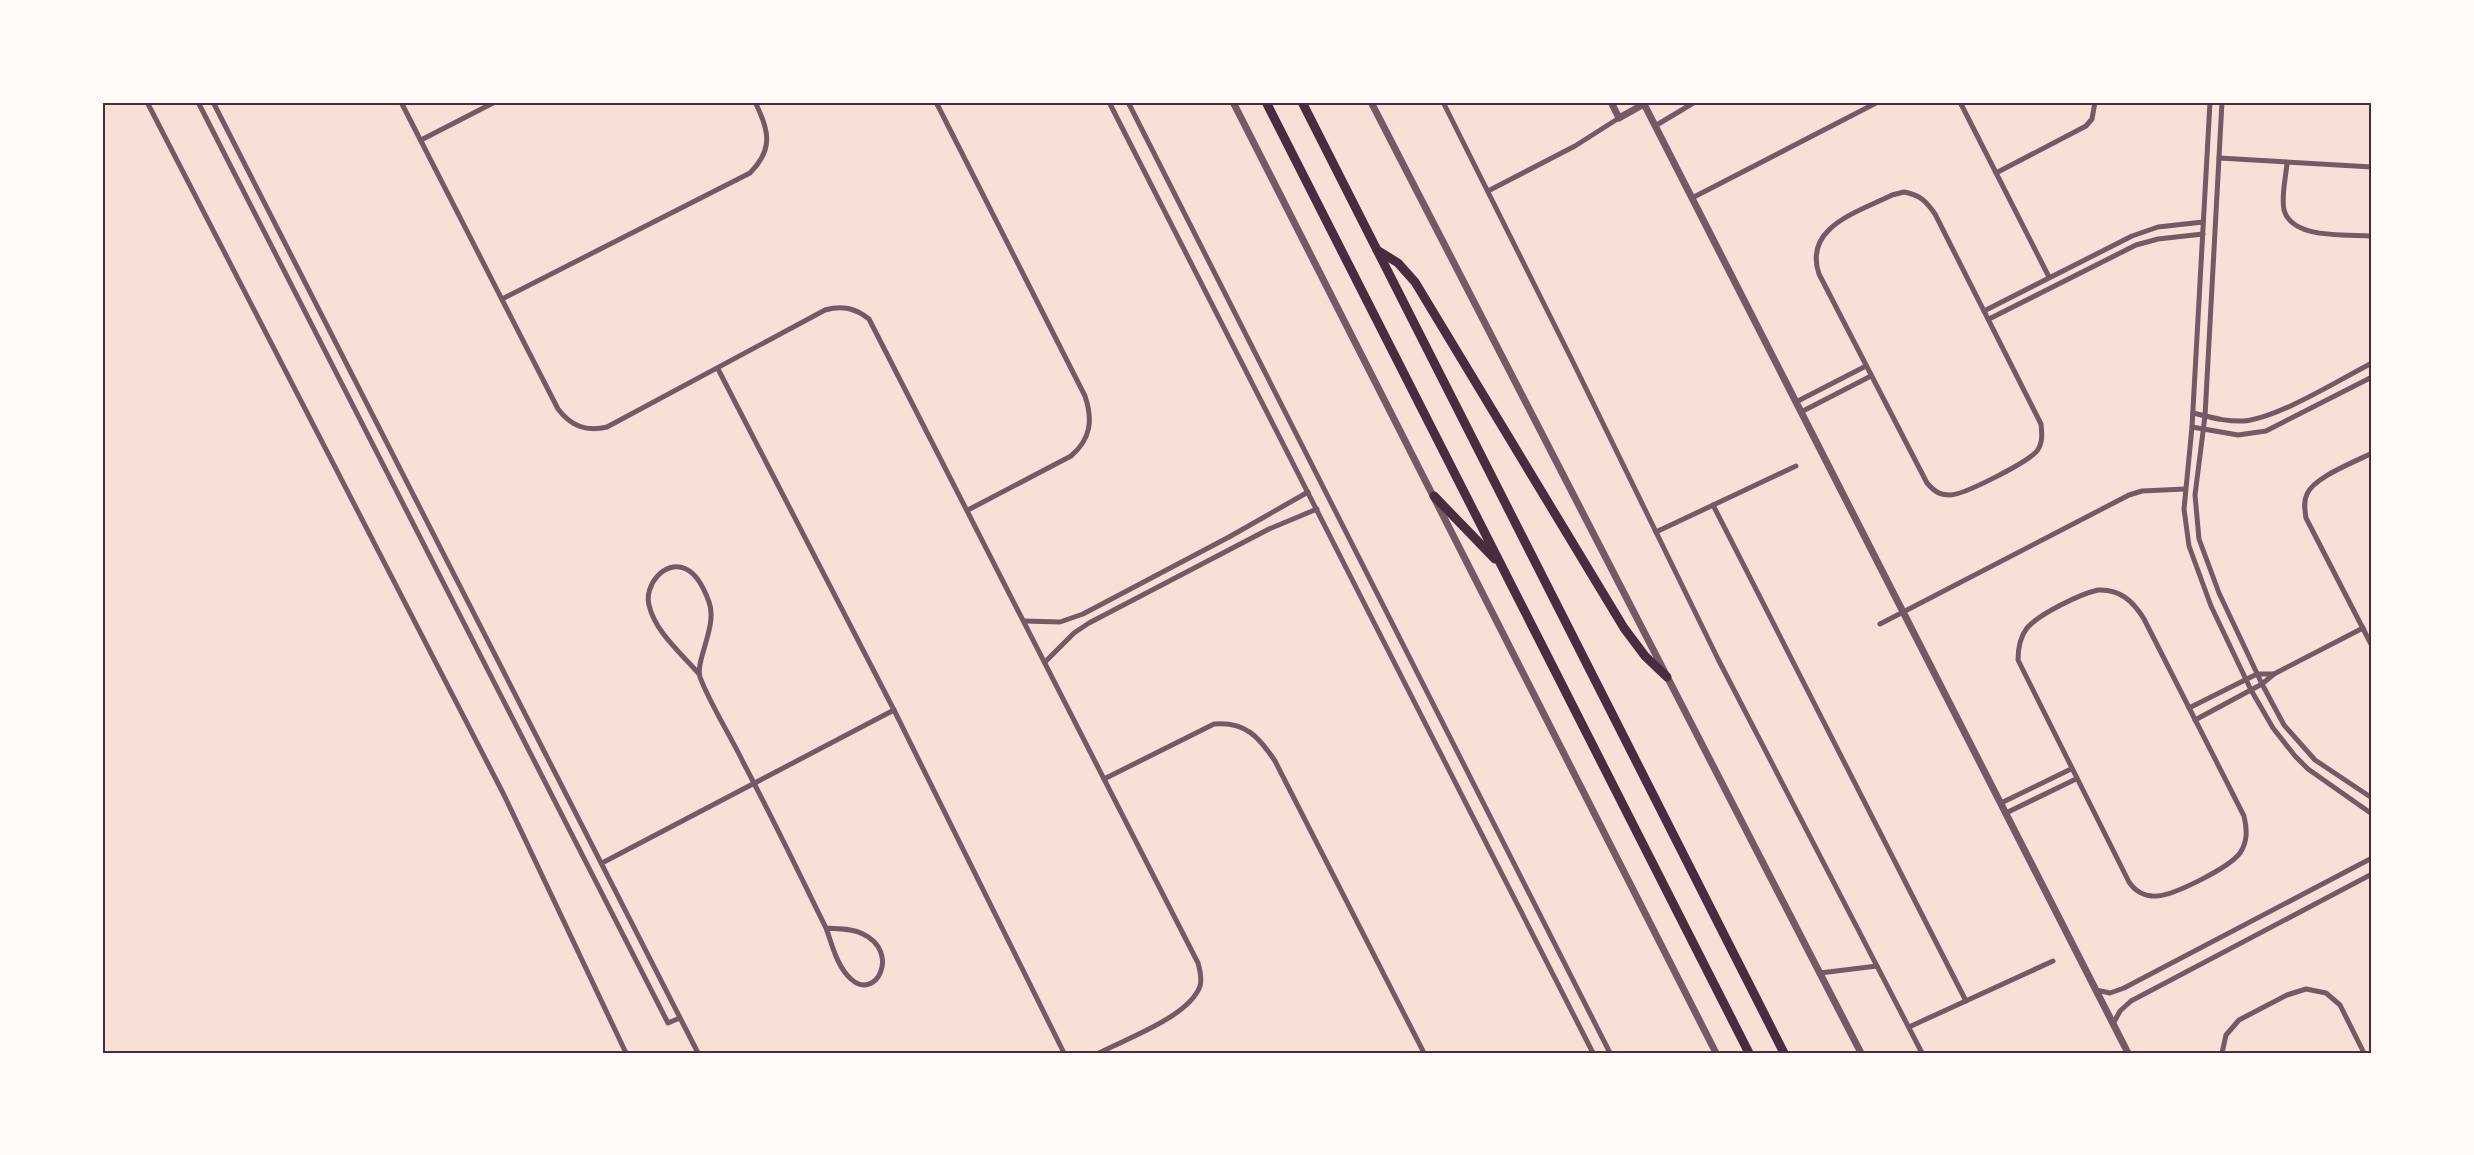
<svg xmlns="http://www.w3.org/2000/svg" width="2474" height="1155" viewBox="0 0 2474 1155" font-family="'Public Sans',sans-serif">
	<rect width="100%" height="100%" fill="#f7e1d7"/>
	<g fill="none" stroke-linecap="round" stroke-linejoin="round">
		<!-- minor -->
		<g stroke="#755966" stroke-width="5">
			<polyline points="147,102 504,795 626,1053"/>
			<polyline points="198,102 668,1023 680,1018"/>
			<polyline points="213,102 698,1053"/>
			<path d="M401 102 558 409C571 426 586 432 607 427L825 310C842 305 855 308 869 319L1198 963C1200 970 1202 979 1200 986 1190 1016 1126 1039 1099 1053"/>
			<path d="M936 102 1085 396C1093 420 1091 439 1071 456L968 510"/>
			<polyline points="1109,102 1593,1053"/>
			<polyline points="1128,102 1610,1053"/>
			<polyline points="1443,102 1572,360 1718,659 1922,1053"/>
			<polyline points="1960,102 2049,277"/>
			<polyline points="2210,102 2192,427 2184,509 2189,546 2211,606 2251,690 2273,728 2295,756 2308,769 2372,814"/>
			<polyline points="2222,102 2205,416 2195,495 2199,539 2219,593 2262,684 2284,725 2315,760 2372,798"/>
			<polyline points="1655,126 1695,102"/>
			<polyline points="421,140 495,102"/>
			<polyline points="2219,158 2372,167"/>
			<path d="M2287 163C2286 177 2281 196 2284 210 2292 240 2347 234 2372 236"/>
			<polyline points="1996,173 2086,126 2092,119 2095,102"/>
			<polyline points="1488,191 1575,146 1619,118"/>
			<path d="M1904 192C1920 195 1926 201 1935 214L2041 424C2042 433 2043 443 2037 451 2028 462 1964 495 1950 495 1939 495 1934 491 1927 483L1819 274C1803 227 1858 212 1892 195Z"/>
			<polyline points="1692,198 1878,102"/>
			<path d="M502 299 750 173C774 149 769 130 755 102"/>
			<polyline points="1984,311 2132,236 2158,227 2203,222"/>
			<polyline points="1989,319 2136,245 2158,239 2203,234"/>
			<polyline points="718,369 894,710 1064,1053"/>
			<polyline points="1796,402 1866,366"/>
			<polyline points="1801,412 1871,376"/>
			<path d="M2193 413C2210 417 2226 422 2244 421 2278 418 2339 380 2372 363"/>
			<polyline points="2192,427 2238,435 2266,431 2372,377"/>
			<path d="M2372 453C2355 462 2314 477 2307 494 2303 502 2305 510 2306 518L2372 646"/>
			<polyline points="1713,505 1966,1001"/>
			<polyline points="1656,532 1796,466"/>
			<path d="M2098 590C2120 589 2133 601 2144 619L2244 816C2247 829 2248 841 2240 853 2230 867 2175 895 2157 896 2145 897 2135 891 2129 882L2018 660C2018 648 2020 637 2027 628 2039 614 2080 594 2098 590Z"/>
			<polyline points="1024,621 1060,622 1083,614 1229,537 1308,492"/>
			<polyline points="1880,624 2129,495 2142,491 2185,489"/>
			<polyline points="1045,662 1074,633 1089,623 1269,529 1317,509"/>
			<path d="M699 674C682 654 655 632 649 605 644 586 664 559 686 569 697 574 705 591 709 602 718 625 695 661 700 677 709 702 731 737 743 762 772 817 799 873 826 928 832 944 837 967 851 979 876 1002 901 952 863 934 852 928 838 929 826 928"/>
			<polyline points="2189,708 2257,674 2274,674"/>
			<polyline points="2195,720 2262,684 2274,674 2363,628"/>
			<path d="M1104 779 1214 724C1245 721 1259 737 1275 761L1424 1053"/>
			<polyline points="2001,803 2071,769"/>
			<polyline points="2006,813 2076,779"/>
			<polyline points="602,863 894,710"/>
			<polyline points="1820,973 1877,966"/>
			<polyline points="2096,990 2110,993 2124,988 2372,858"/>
			<polyline points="2113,1024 2120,1011 2131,1001 2372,874"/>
			<polyline points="1909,1027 2053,961"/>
			<polyline points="2222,1053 2226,1035 2239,1020 2287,995 2306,989 2326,993 2340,1005 2364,1053"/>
		</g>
		<!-- tertiary -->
		<g stroke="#755966" stroke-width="7">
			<polyline points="1233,102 1716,1053"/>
			<polyline points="1371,102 1861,1053"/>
			<polyline points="1611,102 1619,118 1644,104"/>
			<polyline points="1643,102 2128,1053"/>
		</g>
		<!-- trunk -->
		<g stroke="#4a2c40" stroke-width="9">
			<polyline points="1266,102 1749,1053"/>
			<polyline points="1302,102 1784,1053"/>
			<polyline points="1377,250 1398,263 1415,282 1624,628 1645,656 1667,677"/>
			<polyline points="1434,496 1495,559"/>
		</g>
	</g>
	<!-- border -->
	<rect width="2474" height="1155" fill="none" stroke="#fffaf5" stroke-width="207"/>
	<rect x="104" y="104" width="2266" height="948" fill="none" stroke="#4a2c40" stroke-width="2"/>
</svg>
